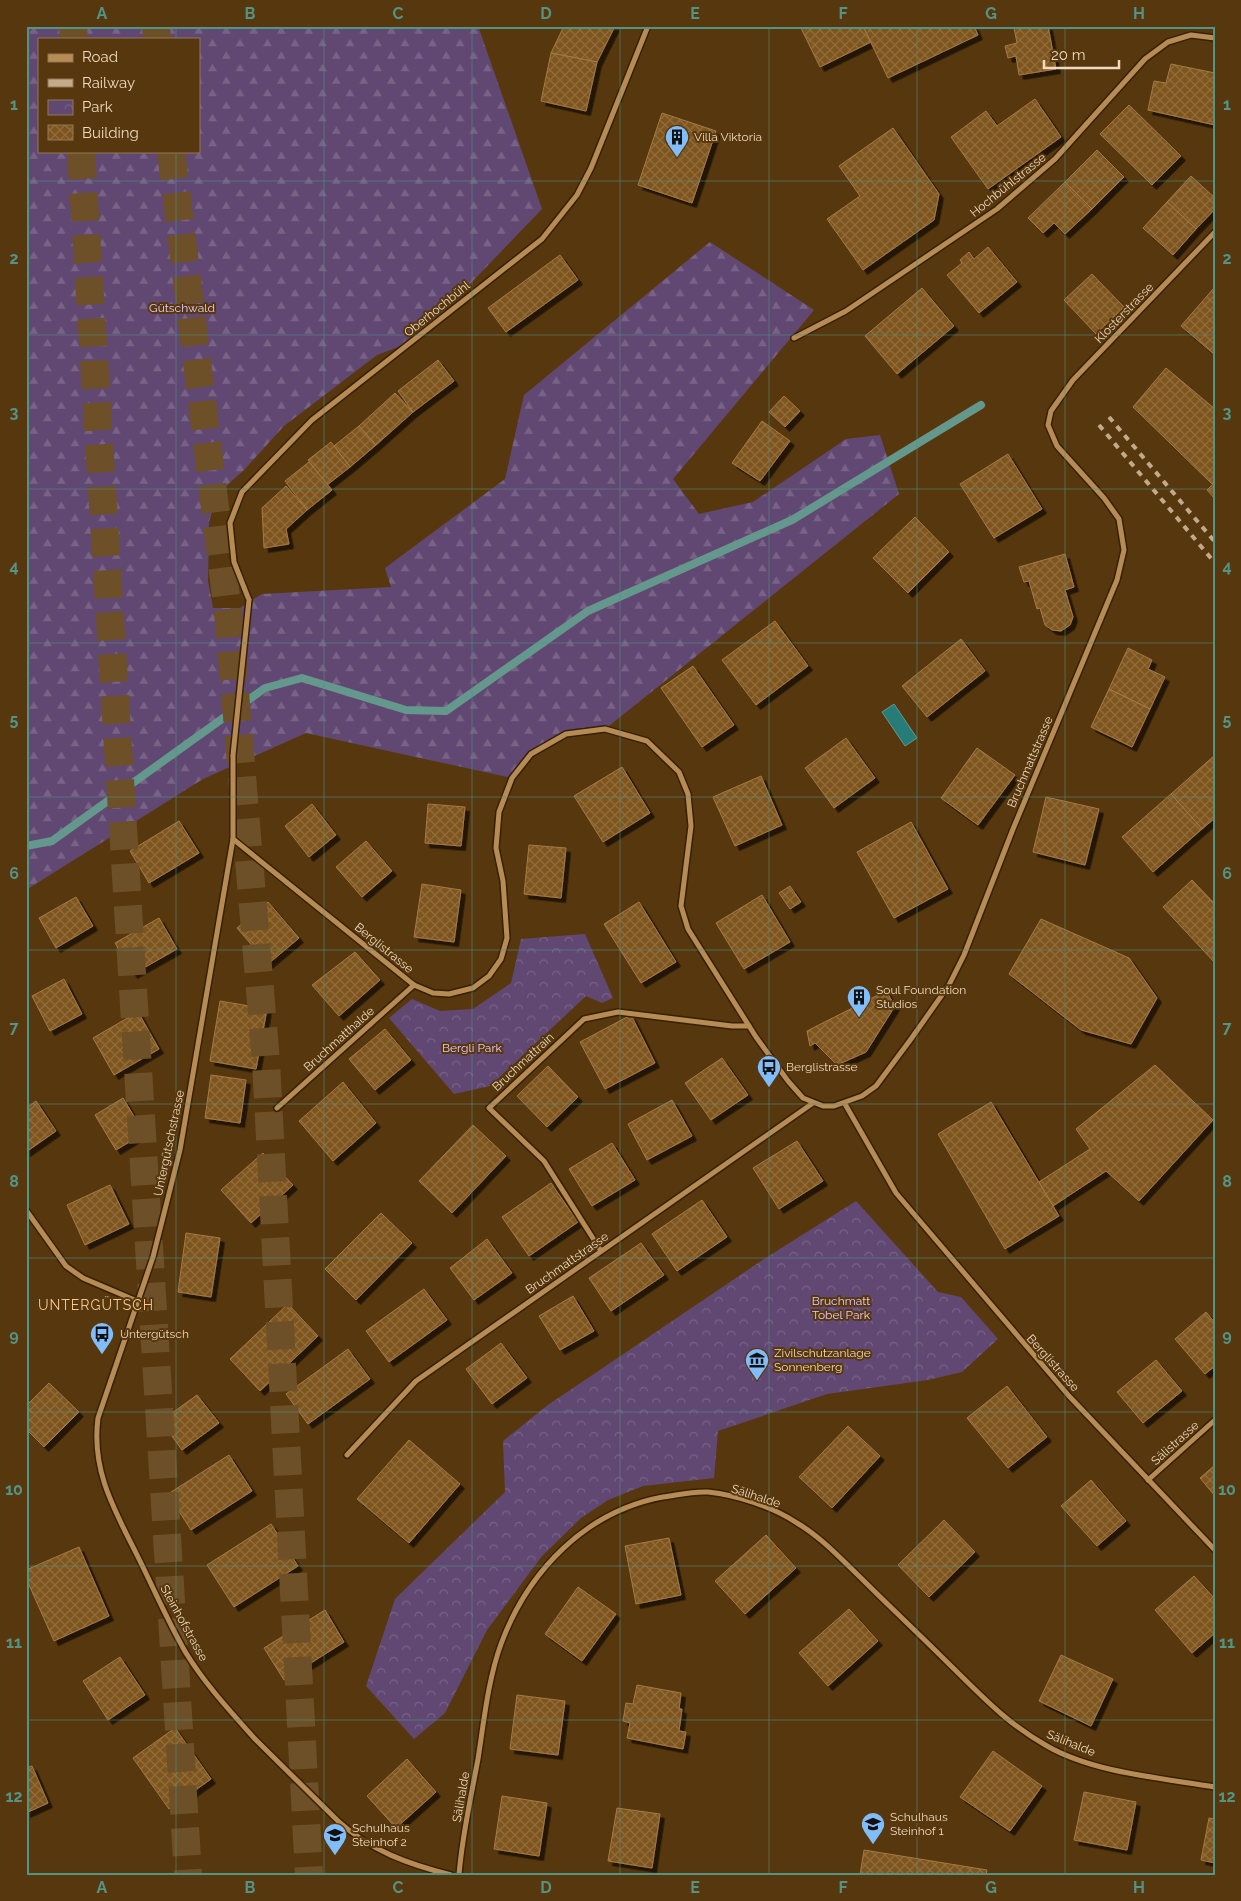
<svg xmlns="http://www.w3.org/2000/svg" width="1241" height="1901" viewBox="0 0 1241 1901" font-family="Raleway,sans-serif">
	<defs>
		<pattern id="forest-firs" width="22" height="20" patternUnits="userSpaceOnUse" patternTransform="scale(1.25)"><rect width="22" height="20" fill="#614873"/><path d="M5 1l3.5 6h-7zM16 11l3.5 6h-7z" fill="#786285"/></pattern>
		<pattern id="park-crowns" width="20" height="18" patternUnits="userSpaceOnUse" patternTransform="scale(1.25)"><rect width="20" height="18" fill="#614873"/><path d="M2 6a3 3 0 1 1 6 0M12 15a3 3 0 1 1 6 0" fill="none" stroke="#786285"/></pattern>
		<pattern id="building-cross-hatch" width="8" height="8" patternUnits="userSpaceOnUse" patternTransform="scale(1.25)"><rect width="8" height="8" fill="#7e541e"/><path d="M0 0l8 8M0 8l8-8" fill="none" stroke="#916c3d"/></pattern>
		<filter id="shadow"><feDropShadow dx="4.5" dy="4.5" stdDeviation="0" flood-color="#0009"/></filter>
	</defs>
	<rect width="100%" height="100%" fill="#57380e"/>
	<!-- forest -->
	<path fill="url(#forest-firs)" fill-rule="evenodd" d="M26 26H478L542 209 416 340 377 355 284 426 244 470 218 493 209 522 208 581 213 608H240L262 594 391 587 385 568 505 479 524 395 710 242 814 310 673 479 699 514 753 502 846 439 880 435 899 494 605 729 565 735 531 754 512 778 306 733 203 779 26 890ZM39 39H199V151H39Z"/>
	<!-- park -->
	<g fill="url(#park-crowns)">
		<polygon points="585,934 613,998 602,1003 586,996 490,1086 454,1094 389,1018 412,999 440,1011 473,1009 511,983 521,939"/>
		<polygon points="856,1201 938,1292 961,1297 998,1339 962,1372 928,1380 827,1394 718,1431 714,1478 643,1486 608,1500 581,1518 542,1556 487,1630 445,1713 414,1739 366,1686 395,1599 505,1492 503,1441 548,1405 764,1259"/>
	</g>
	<!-- water -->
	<polygon fill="#287c77" stroke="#64988c" points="894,704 917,738 905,746 882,712"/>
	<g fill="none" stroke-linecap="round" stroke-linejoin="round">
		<!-- stream -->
		<polyline stroke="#64988c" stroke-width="8" points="26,846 52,841 265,688 302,678 406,710 446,711 588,611 792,520 981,405"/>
	</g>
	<!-- building -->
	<g fill="url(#building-cross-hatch)" stroke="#a57a45" filter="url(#shadow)">
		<polygon points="564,26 615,26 597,62 551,53"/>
		<polygon points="800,26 863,26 871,42 820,67"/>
		<polygon points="863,26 974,26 978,35 888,78"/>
		<polygon points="1026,26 1048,26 1056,69 1019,75 1016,56 1008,58 1005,46 1017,43 1014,28"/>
		<polygon points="551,53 597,62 586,111 541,101"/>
		<polygon points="1171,64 1215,73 1215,125 1148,110 1154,81 1166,83"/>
		<polygon points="1035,99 1061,137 988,189 951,137 986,111 997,126"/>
		<polygon points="1129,105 1181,156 1152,185 1100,134"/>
		<polygon points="662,113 716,131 692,203 638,185"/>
		<polygon points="893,128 939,194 934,220 863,270 827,219 860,196 839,166"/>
		<polygon points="1097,150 1124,177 1092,209 1065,182"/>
		<polygon points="1191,176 1215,198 1215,209 1196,229 1167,202"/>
		<polygon points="1065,182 1092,209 1065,234 1054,223 1043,233 1028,218"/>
		<polygon points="1167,202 1196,229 1173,255 1143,228"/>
		<polygon points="988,247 1017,282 979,313 947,275 962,263 960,260 969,252 974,259"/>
		<polygon points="560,255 578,280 506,332 488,308"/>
		<polygon points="1092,274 1124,307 1096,334 1064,300"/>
		<polygon points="922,288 954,326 897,374 865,336"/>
		<polygon points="1214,288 1215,288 1215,355 1181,326"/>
		<polygon points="438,360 454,381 413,412 398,391"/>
		<polygon points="1166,368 1215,409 1215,482 1212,484 1133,407"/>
		<polygon points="395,393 413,412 376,445 359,426"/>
		<polygon points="784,396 800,411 785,427 769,412"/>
		<polygon points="762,421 790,441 760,481 732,463"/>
		<polygon points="359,426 376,445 350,467 334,446"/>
		<polygon points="331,442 350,467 327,485 308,460"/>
		<polygon points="1008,454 1042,509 994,538 960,484"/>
		<polygon points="309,462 332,490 307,510 285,481"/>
		<polygon points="1215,482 1215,499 1207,490"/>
		<polygon points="286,486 307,510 286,529 289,544 264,548 262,508"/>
		<polygon points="915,517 949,552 908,593 873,558"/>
		<polygon points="1065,554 1074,587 1065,590 1073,617 1070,625 1061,631 1052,630 1045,625 1040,608 1037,609 1029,581 1024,582 1019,567"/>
		<polygon points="775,621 808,666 756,705 722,660"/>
		<polygon points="961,639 985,671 927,717 902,686"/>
		<polygon points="1128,648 1152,660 1148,669 1165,677 1150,709 1109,689"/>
		<polygon points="693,666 734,725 702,747 661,688"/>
		<polygon points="1109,689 1150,709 1132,747 1091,727"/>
		<polygon points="846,738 875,778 834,808 805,768"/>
		<polygon points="977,748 1015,775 978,825 941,798"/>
		<polygon points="1215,755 1215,818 1202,829 1171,794"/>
		<polygon points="622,767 650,813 603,842 574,796"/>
		<polygon points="761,776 782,825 735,846 713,797"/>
		<polygon points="1171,794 1202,829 1153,872 1122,837"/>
		<polygon points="1046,797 1099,809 1085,865 1033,852"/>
		<polygon points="312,804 336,835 309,857 285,826"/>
		<polygon points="428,804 465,807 461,846 425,843"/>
		<polygon points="179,821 199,853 149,883 130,851"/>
		<polygon points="911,822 948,889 894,918 857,852"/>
		<polygon points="366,841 392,871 362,897 336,867"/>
		<polygon points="529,845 566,848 561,898 524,894"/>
		<polygon points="1192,880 1215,904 1215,963 1163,907"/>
		<polygon points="422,884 461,890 454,942 414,937"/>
		<polygon points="790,886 801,902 790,909 779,893"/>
		<polygon points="762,895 790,942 744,969 716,923"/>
		<polygon points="76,897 93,926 56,948 39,918"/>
		<polygon points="268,902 299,938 268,964 237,928"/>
		<polygon points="639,902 676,962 641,983 604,924"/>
		<polygon points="159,918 177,949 133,974 115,943"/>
		<polygon points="1041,919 1129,958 1157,998 1131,1044 1081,1030 1009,974"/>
		<polygon points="355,952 380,980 339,1016 312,985"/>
		<polygon points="64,979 82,1014 50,1031 32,996"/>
		<polygon points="886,991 895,1006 866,1052 837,1065 815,1043 810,1046 807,1031"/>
		<polygon points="220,1001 267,1009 256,1069 210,1061"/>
		<polygon points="138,1012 159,1049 114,1075 93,1038"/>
		<polygon points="631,1015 655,1063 605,1089 580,1042"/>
		<polygon points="385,1029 411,1060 375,1090 349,1059"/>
		<polygon points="722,1058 748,1095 711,1120 685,1083"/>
		<polygon points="1155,1065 1213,1120 1139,1201 1106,1171 1053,1206 1039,1182 1090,1149 1076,1129"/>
		<polygon points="548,1066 578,1097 547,1127 517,1096"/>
		<polygon points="211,1075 246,1080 240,1123 205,1118"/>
		<polygon points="343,1082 376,1123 333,1161 299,1121"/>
		<polygon points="123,1098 144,1133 116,1150 95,1115"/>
		<polygon points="672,1100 692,1136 647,1160 628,1124"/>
		<polygon points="36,1101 56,1131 26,1152 26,1108"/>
		<polygon points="991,1102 1059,1216 1005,1249 938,1134"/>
		<polygon points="473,1125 506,1156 452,1213 419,1181"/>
		<polygon points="797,1141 823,1181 779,1209 753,1168"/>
		<polygon points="612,1143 635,1180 592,1206 569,1169"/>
		<polygon points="263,1153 293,1185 251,1223 221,1190"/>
		<polygon points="551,1183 578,1222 529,1256 502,1217"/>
		<polygon points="110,1185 129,1224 85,1245 67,1205"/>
		<polygon points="702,1200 727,1237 677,1271 652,1234"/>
		<polygon points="381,1213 412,1243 356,1300 325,1269"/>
		<polygon points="186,1233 220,1238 211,1297 178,1292"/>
		<polygon points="487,1239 512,1273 474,1300 450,1268"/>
		<polygon points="641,1243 664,1275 611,1311 589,1278"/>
		<polygon points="424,1289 447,1320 389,1362 366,1331"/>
		<polygon points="573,1296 594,1331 560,1350 539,1316"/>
		<polygon points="288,1304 318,1336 260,1391 230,1359"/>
		<polygon points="1206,1312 1215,1323 1215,1366 1205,1374 1175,1339"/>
		<polygon points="501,1343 527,1378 492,1404 466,1369"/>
		<polygon points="348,1349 370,1379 308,1424 286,1394"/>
		<polygon points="1156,1360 1182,1391 1143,1423 1117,1392"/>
		<polygon points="49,1383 79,1412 44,1447 26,1429 26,1406"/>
		<polygon points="1007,1386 1047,1437 1008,1468 967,1418"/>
		<polygon points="197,1395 219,1423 182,1450 161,1421"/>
		<polygon points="848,1426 880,1456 832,1508 799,1477"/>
		<polygon points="409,1440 460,1484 409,1543 357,1499"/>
		<polygon points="229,1455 252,1491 191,1530 168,1494"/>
		<polygon points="1215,1465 1215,1496 1200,1478"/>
		<polygon points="1091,1480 1126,1521 1097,1546 1061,1506"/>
		<polygon points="944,1520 975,1552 929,1597 898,1565"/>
		<polygon points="271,1524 298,1566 234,1607 207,1565"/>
		<polygon points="766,1535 796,1568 745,1614 715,1581"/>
		<polygon points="669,1538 681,1595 636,1604 625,1546"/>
		<polygon points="79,1547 109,1616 54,1641 26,1578 26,1570"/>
		<polygon points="1194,1576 1215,1599 1215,1633 1192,1653 1155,1610"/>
		<polygon points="578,1587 616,1614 582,1661 545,1634"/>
		<polygon points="849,1609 878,1641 828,1686 799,1653"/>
		<polygon points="325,1610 344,1642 284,1680 264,1648"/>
		<polygon points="1061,1655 1113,1679 1091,1726 1039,1701"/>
		<polygon points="120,1657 145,1695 108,1720 83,1681"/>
		<polygon points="637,1685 681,1693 679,1709 682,1709 679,1731 686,1732 683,1749 627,1738 630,1723 623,1721 626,1703 633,1704"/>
		<polygon points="517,1695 565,1701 558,1755 510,1749"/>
		<polygon points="175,1728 211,1779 169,1809 133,1758"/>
		<polygon points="993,1751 1042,1786 1010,1831 960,1797"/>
		<polygon points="407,1759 436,1792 396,1828 367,1796"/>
		<polygon points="32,1766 48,1803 26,1813 26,1768"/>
		<polygon points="1084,1792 1136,1802 1127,1850 1074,1840"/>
		<polygon points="502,1796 547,1803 539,1856 494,1849"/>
		<polygon points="617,1808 660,1814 652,1868 608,1861"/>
		<polygon points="1209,1818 1215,1819 1215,1863 1201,1860"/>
		<polygon points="864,1850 987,1870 986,1875 860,1875"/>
	</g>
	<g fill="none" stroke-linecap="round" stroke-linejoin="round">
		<!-- highway-tunnel -->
		<g stroke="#6e5028" stroke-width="28" stroke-dasharray="28 14" stroke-linecap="butt">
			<polyline points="73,26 74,39"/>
			<polyline points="156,26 157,39"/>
			<polyline points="81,151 188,1875"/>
			<polyline points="171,151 229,621 266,1062 309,1875"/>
		</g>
		<!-- street casing -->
		<g stroke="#362104" stroke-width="8">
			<g id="street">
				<polyline points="794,338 846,311 997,209 1055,159 1145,59 1168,42 1191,35 1215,38"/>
				<polyline points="249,600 234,562 230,523 242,492 312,420 542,239 577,195 591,168 648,26"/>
				<path d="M233 755V839L180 1150 153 1257 98 1418C91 1471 115 1511 138 1557 154 1589 168 1622 186 1653 205 1684 230 1711 255 1739"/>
				<polyline points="233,839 414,985 433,993 449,994 473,988 489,976 501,959 507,938 503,881 496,848 499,812 512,778 531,754 566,734 605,729 647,741 679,772 688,794 691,826 681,906 688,929 756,1037 788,1081 803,1098 823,1106 834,1106 862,1096 876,1086 911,1039 949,985 964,955 1013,829 1117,580 1124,550 1119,519 1104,498 1057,446 1048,425 1051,411 1073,380 1215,232"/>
				<polyline points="845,1104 896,1193 1069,1396 1215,1550"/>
				<polyline points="277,1108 414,985"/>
				<polyline points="26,1210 66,1266 83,1278 137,1301"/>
				<polyline points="601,1251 544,1161 489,1108 584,1019 618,1012 732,1026 749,1026"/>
				<polyline points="347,1455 416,1381 813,1103"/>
				<polyline points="1148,1480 1215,1420"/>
				<path d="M338 1821C371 1851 408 1864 451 1875"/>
				<path d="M459 1875C462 1836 471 1797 478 1759 484 1721 488 1680 501 1644 528 1571 586 1511 663 1497 678 1495 693 1491 708 1492 737 1495 773 1507 797 1523 821 1537 841 1559 861 1578 890 1607 920 1635 949 1664 982 1696 1006 1723 1047 1746 1094 1773 1162 1778 1215 1787"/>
			</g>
		</g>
		<!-- street -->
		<use href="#street" stroke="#b78b56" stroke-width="5"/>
		<!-- rail -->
		<g stroke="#c3aa8a" stroke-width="4" stroke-dasharray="6 6" stroke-linecap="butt">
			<polyline points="1109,417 1215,542"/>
			<polyline points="1099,425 1215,563"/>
		</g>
		<!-- street-bridge casing -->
		<g stroke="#362104" stroke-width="8" stroke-linecap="butt">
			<g id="street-bridge">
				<polyline points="233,755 249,600"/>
				<polyline points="255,1739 338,1821"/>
			</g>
		</g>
		<!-- street-bridge -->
		<use href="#street-bridge" stroke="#b78b56" stroke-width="5"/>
	</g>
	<!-- grid -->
	<path fill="none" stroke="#529486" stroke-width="1" stroke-opacity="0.55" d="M176 26V39M324 26V1875M472 26V1875M620 26V1875M769 26V1875M917 26V1875M1065 26V1875M176 151V1875M26 181H1215M26 335H1215M26 489H1215M26 643H1215M26 797H1215M26 950H1215M26 1104H1215M26 1258H1215M26 1412H1215M26 1566H1215M26 1720H1215"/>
	<!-- icons -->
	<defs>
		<g id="building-pin" transform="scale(1.25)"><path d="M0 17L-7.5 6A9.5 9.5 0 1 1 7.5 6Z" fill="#81bdfa" stroke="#57380e"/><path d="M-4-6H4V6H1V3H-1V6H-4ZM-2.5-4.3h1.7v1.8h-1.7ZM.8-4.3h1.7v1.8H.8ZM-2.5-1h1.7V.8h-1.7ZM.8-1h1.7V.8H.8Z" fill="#111"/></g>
		<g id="bus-pin" transform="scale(1.25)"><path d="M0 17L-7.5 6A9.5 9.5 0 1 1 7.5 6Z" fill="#81bdfa" stroke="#57380e"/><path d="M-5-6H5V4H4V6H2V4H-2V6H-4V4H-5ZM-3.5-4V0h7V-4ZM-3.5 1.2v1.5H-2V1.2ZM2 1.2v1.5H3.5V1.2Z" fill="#111"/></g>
		<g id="museum-pin" transform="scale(1.25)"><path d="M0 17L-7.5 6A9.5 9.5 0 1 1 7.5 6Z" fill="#81bdfa" stroke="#57380e"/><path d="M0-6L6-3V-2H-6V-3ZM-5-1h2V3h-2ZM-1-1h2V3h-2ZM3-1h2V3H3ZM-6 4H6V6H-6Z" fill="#111"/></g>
		<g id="school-pin" transform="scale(1.25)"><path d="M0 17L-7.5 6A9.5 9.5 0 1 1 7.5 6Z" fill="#81bdfa" stroke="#57380e"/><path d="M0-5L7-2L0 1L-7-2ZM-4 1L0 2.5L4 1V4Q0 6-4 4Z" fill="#111"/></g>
	</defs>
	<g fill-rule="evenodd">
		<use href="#building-pin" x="677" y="137"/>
		<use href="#building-pin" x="859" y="997"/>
		<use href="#bus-pin" x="769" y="1067"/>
		<use href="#bus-pin" x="102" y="1334"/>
		<use href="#museum-pin" x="757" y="1360"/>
		<use href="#school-pin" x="873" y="1824"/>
		<use href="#school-pin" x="335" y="1835"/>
	</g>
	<g text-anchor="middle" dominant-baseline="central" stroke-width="4" stroke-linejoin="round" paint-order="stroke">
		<!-- poi labels -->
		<g font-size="12" fill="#f0d9be" stroke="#57380e" text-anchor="start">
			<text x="694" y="137">Villa Viktoria</text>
			<text x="876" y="990">Soul Foundation<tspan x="876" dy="14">Studios</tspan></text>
			<text x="786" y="1067">Berglistrasse</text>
			<text x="120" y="1334">Untergütsch</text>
			<text x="774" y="1353">Zivilschutzanlage<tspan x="774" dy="14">Sonnenberg</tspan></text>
			<text x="890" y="1817">Schulhaus<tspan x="890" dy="14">Steinhof 1</tspan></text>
			<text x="352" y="1828">Schulhaus<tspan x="352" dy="14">Steinhof 2</tspan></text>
		</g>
		<!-- street labels -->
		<g font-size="12" fill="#f0d9be" stroke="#57380e">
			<text transform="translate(1008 185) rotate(-39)">Hochbühlstrasse</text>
			<text transform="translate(437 309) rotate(-39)">Oberhochbühl</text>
			<text transform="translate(1124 313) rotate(-46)">Klosterstrasse</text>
			<text transform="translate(1030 762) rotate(-67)">Bruchmattstrasse</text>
			<text transform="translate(384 948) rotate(39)">Berglistrasse</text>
			<text transform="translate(339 1039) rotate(-42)">Bruchmatthalde</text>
			<text transform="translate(523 1062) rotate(-43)">Bruchmattrain</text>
			<text transform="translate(169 1143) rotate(-78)">Untergütschstrasse</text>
			<text transform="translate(567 1263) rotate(-35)">Bruchmattstrasse</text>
			<text transform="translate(1053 1363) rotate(48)">Berglistrasse</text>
			<text transform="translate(1175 1443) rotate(-42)">Sälistrasse</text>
			<text transform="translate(756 1496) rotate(18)">Sälihalde</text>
			<text transform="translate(184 1623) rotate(61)">Steinhofstrasse</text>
			<text transform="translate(1071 1743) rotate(22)">Sälihalde</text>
			<text transform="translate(461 1797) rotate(-80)">Sälihalde</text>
		</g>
		<!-- park labels -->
		<g font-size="12" fill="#e6c8fd" stroke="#57380e">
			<text x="182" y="308">Gütschwald</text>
			<text x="472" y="1048">Bergli Park</text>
			<text x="841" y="1301">Bruchmatt<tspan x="841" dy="14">Tobel Park</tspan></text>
		</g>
		<!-- neighbourhood labels -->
		<g font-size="14" letter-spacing="1" fill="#f7c892" stroke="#57380e">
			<text x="96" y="1305">UNTERGÜTSCH</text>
		</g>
	</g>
	<!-- border -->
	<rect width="1241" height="1901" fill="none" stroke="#57380e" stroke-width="55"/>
	<!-- legend -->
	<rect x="38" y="38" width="162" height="115" fill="#57380e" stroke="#947854"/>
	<rect x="48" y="54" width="25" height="8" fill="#b78b56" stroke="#947854"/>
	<text x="82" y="62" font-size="15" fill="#f0d9be">Road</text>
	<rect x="48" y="79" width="25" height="8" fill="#c3aa8a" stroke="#947854"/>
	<text x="82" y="88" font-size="15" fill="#f0d9be">Railway</text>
	<rect x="48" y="100" width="25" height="15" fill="url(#park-crowns)" stroke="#947854"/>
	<text x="82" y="112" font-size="15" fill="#f0d9be">Park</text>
	<rect x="48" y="125" width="25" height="15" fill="url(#building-cross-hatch)" stroke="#947854"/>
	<text x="82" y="138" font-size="15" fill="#f0d9be">Building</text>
	<!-- scale -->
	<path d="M1044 60v8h75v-8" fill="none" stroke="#f0d9be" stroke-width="2.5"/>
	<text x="1051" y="60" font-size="15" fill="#f0d9be" stroke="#57380e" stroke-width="4" paint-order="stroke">20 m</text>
	<rect x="28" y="28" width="1186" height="1846" fill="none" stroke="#529486" stroke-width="2"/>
	<g font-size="16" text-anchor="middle" font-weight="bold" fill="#529486">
		<text x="102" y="19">A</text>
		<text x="250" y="19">B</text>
		<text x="398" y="19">C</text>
		<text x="546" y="19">D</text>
		<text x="695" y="19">E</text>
		<text x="843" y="19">F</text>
		<text x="991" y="19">G</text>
		<text x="1139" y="19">H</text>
		<text x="14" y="110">1</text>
		<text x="1227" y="110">1</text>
		<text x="14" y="264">2</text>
		<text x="1227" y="264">2</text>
		<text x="14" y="418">3</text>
		<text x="1227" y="418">3</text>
		<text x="14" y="572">4</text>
		<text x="1227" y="572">4</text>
		<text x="14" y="725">5</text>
		<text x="1227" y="725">5</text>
		<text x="14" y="879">6</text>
		<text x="1227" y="879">6</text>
		<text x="14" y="1033">7</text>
		<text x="1227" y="1033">7</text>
		<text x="14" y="1187">8</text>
		<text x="1227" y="1187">8</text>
		<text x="14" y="1341">9</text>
		<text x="1227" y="1341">9</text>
		<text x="14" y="1495">10</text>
		<text x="1227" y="1495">10</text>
		<text x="14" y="1648">11</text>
		<text x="1227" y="1648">11</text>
		<text x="14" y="1802">12</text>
		<text x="1227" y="1802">12</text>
		<text x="102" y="1893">A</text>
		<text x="250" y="1893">B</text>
		<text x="398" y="1893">C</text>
		<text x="546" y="1893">D</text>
		<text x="695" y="1893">E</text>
		<text x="843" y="1893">F</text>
		<text x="991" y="1893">G</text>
		<text x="1139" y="1893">H</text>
	</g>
</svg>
